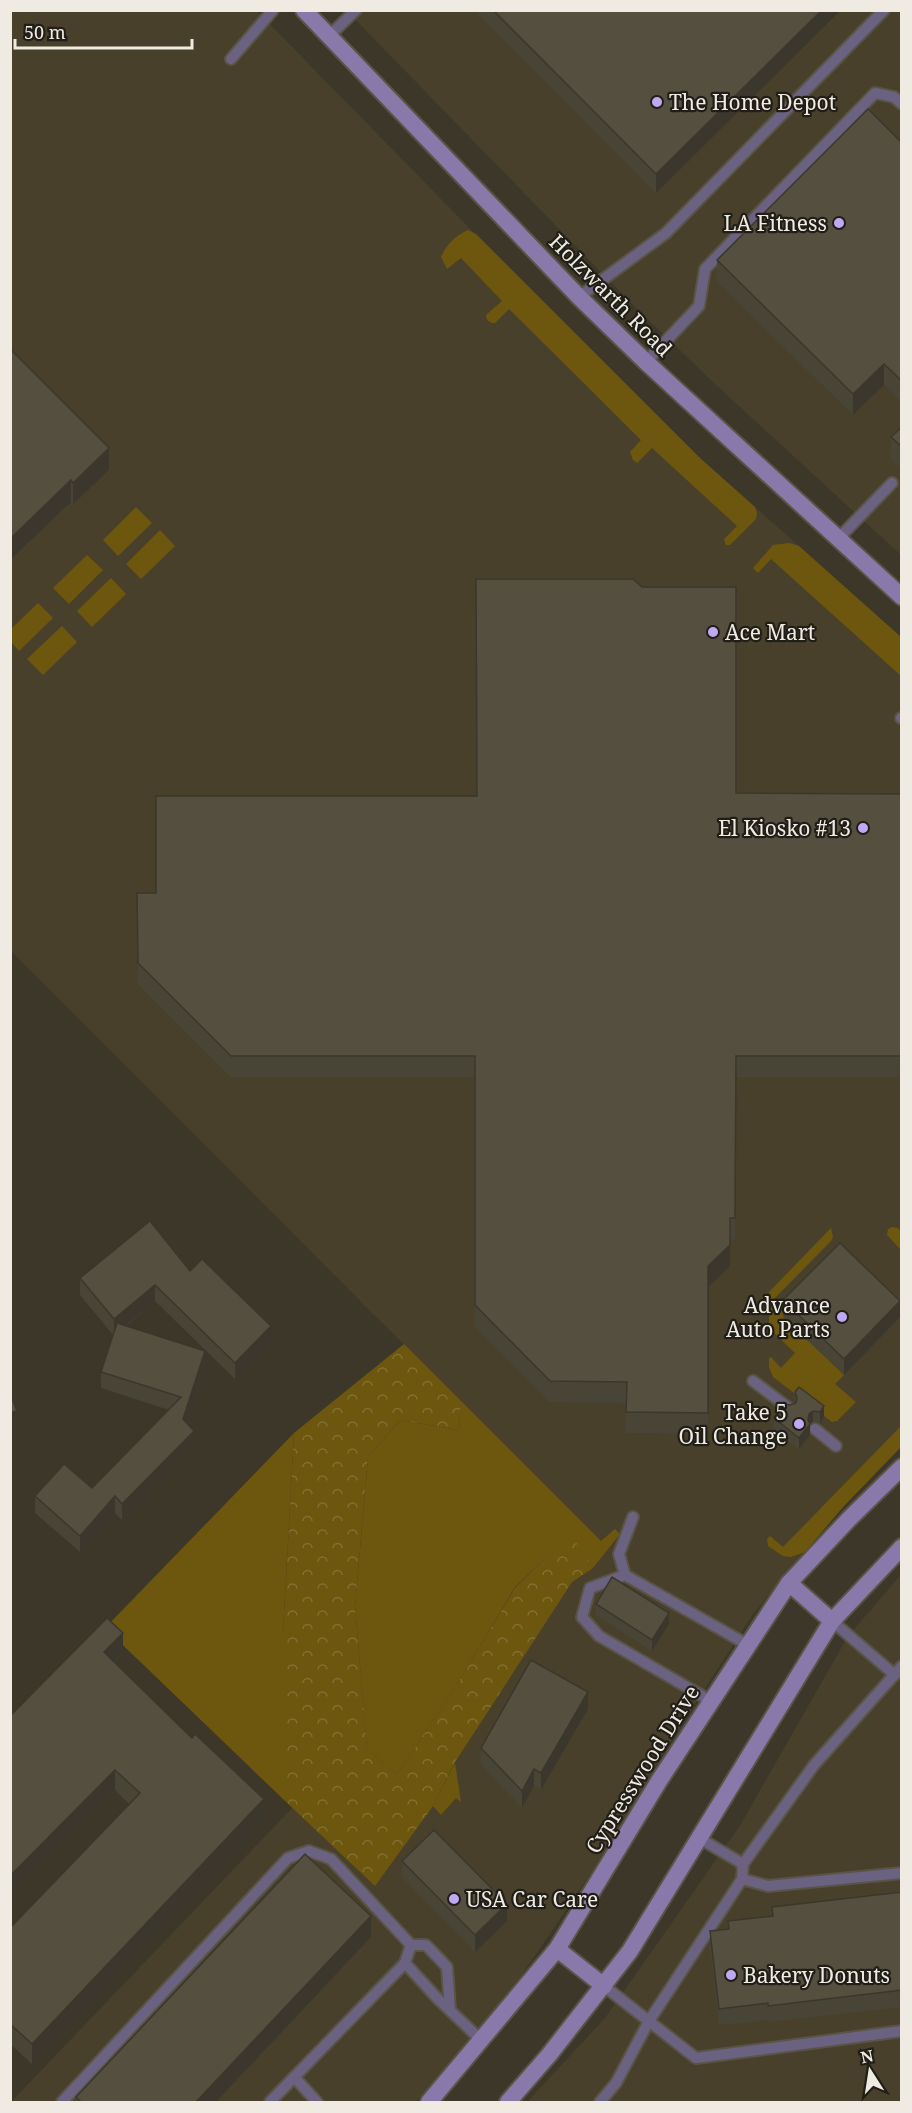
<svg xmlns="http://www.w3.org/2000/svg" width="912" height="2113" viewBox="0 0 912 2113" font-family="'Noto Serif',serif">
	<defs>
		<pattern id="forest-crowns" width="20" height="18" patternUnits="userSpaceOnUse" patternTransform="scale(1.5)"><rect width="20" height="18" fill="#6d570e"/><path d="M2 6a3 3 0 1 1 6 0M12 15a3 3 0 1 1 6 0" fill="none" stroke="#826f31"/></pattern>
	</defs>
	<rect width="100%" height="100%" fill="#3c3728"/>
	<!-- built -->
	<g fill="#48402b">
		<polygon points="11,11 257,11 485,244 700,458 901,637 901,1447 843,1507 753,1614 664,1752 590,1875 521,1976 434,2083 415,2102 11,2102 296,1804 459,1447 460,1401 11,951"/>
		<polygon points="347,11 901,11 901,555 714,383 637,309"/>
		<polygon points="901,1575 901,2102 527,2102 605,2018 739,1827 848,1636"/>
	</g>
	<!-- grass -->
	<g fill="#6d570e">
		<path d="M468 230 476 234 700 458 755 507 757 513 756 519 730 545H726L724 539 737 526 652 448 637 463 633 460 630 452 641 440 509 309 495 323H492L487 320 486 315 502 301 461 258 447 269 441 257C447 244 455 236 468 230Z"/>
		<polygon points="136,507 152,523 118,556 103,540"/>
		<polygon points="160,530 175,546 141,579 126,564"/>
		<polygon points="789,543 799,546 901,637 901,676 771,559 758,573 753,568 773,545"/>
		<polygon points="87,555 103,570 69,604 53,588"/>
		<polygon points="111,578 126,594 92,627 77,611"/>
		<polygon points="38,603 53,618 19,651 11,642 11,629"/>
		<polygon points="62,626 77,642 43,675 27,659"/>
		<polygon points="892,1227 898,1228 901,1232 901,1250 887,1235 888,1229"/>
		<polygon points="831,1228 833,1237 832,1240 772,1301 785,1315 784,1317 844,1375 835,1384 856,1402 837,1421 832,1422 773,1377 769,1367 769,1358 771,1357 781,1368 795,1353 769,1328 769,1292"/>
		<polygon points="461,1401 601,1541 615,1529 620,1534 593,1568 570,1534 515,1587 461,1678 397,1775 367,1749 355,1606 368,1457 400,1420 459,1430"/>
		<polygon points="901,1426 901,1447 843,1507 805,1552 791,1557 783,1556 768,1546 767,1539 770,1536 783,1547"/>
		<polygon points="294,1433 283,1632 283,1799 105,1628"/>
		<polygon points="455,1763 461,1802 456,1798 441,1815 433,1806"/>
	</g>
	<!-- forest -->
	<polygon fill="url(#forest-crowns)" points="404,1344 461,1401 459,1430 400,1420 368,1457 355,1606 367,1749 397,1775 461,1678 515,1588 570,1533 593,1568 572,1582 455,1762 433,1806 375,1886 283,1799 283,1632 294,1433"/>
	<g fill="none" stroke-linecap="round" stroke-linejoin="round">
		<!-- service casing -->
		<g stroke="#595446" stroke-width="14">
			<g id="service">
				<polyline points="329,36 356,10"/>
				<polyline points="231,59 273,10"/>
				<polyline points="579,297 666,233 884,10"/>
				<polyline points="646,362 699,306 705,269 875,93 894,97 902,104"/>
				<polyline points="838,539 892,483"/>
				<polyline points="901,718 902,718"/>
				<polyline points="753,1381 790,1409"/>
				<polyline points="815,1429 836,1446"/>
				<polyline points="625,1575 619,1554 633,1517"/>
				<polyline points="832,1621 895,1675"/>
				<polyline points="711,1701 599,1636 582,1617 590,1588 625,1575 748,1645"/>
				<polyline points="699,1838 743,1864"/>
				<polyline points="742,1879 768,1886 902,1873"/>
				<polyline points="411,1945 426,1945 447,1967 450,2010"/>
				<polyline points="604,1986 696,2058 902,2031"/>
				<polyline points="294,2077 317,2102"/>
				<polyline points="62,2102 288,1858 309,1851 331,1859 411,1945 405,1963 437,1998 481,2040"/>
				<polyline points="270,2102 405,1963"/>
				<polyline points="600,2102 616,2083 649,2021 742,1879 743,1864 814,1765 902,1666"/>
			</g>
		</g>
		<!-- secondary casing -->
		<g stroke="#595446" stroke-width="20">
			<g id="secondary">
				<polyline points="304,10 579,297 646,362 902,597"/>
				<polyline points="789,1583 832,1621"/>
				<polyline points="557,1949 604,1986"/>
				<polyline points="429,2102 557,1949 659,1781 789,1583 849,1519 902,1467"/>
				<polyline points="508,2102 549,2055 630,1951 832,1621 902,1547"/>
			</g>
		</g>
		<!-- service -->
		<use href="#service" stroke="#6b6281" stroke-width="10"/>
		<!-- secondary -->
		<use href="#secondary" stroke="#8979ab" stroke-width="16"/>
	</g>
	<!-- wall -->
	<g fill="#484436">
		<polygon points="474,10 841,10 656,193"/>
		<polygon points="902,143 902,402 884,385 853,415 717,282 717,260"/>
		<polygon points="10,349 109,470 73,504 71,502"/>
		<polygon points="902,427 902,469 891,458 891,437"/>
		<polygon points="736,793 902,794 902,1077 736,1077 735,1239 730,1239 730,1266 708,1287 708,1434 626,1433 626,1403 550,1402 475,1327 475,1077 231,1077 138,984 137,893 156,893 477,796"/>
		<polygon points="190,1271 271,1342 235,1379 155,1301 126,1326 205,1367 187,1423 194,1447 122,1520 115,1513 80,1552 35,1513 35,1496 92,1488 169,1410 101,1388 101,1372 113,1335 80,1295 80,1278"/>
		<polygon points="783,1300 900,1317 844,1375 783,1317"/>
		<polygon points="799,1387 824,1417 820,1423 813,1422 810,1424 810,1435 799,1449 774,1430 774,1418 790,1405 795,1403 795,1392"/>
		<polygon points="596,1604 669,1624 652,1651 596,1615"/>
		<polygon points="123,1653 115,1662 264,1820 32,2064 10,2044 10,1928 129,1804 115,1790 10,1897 10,1716"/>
		<polygon points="588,1709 541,1790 534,1786 522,1808 481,1765 481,1748"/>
		<polygon points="402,1861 507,1921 475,1952 402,1877"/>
		<polygon points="902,1892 902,2007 768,2022 768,2020 719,2025 710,1947 710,1931 728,1929 728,1921 772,1916 772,1907"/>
		<polygon points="371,1937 215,2103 76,2103 76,2097"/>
	</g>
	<!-- shaded-wall -->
	<g fill="#3b372c">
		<polygon points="822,10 841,10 656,193 656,174"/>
		<polygon points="884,364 884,385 853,415 853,394"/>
		<polygon points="109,448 109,470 73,504 73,483"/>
		<polygon points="71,480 71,502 10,560 10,539"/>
		<polygon points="730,1218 730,1266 708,1287 708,1266"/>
		<polygon points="155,1285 155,1301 114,1335 114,1319"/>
		<polygon points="900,1301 900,1317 844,1375 844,1359"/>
		<polygon points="271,1326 271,1342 235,1379 235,1363"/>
		<polygon points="205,1351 205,1367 183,1436 183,1419"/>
		<polygon points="824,1406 824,1417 820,1423 820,1412"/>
		<polygon points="17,1411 17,1427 10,1430 10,1413"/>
		<polygon points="813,1411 813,1422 809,1425 810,1424 810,1435 799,1449 799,1438 808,1420 809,1414"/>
		<polygon points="194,1431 194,1447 122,1520 122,1504"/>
		<polygon points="115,1496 115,1513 80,1552 80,1536"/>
		<polygon points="669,1613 669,1624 652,1651 652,1640"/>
		<polygon points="123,1633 123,1653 104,1672 104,1652"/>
		<polygon points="588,1692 588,1709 541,1790 541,1773"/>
		<polygon points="534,1769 534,1786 522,1808 522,1791"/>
		<polygon points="115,1770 115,1790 10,1897 10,1876"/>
		<polygon points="264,1799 264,1820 32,2064 32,2044"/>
		<polygon points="507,1904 507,1921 475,1952 475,1935"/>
		<polygon points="371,1916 371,1937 215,2103 195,2103"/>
	</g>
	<!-- building -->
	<g fill="#544f3f" stroke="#3b372c" stroke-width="1.5">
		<polygon points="493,10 822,10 656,174"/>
		<polygon points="868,109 902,143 902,381 884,364 853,394 717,260"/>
		<polygon points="10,349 109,448 73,483 71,480 10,539"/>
		<polygon points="902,427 902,447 891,437"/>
		<polygon points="476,579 633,579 642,587 736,587 736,793 902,794 902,1056 736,1056 735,1218 730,1218 730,1245 708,1266 708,1413 626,1412 627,1382 550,1381 475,1305 475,1056 231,1056 138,963 137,893 156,893 156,796 477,796"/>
		<polygon points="150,1221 190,1271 202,1259 271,1326 235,1363 155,1285 114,1319 80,1278"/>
		<polygon points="840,1243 900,1301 844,1359 783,1300"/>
		<polygon points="117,1323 205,1351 183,1419 194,1431 122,1504 115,1496 80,1536 35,1496 64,1464 92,1488 181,1397 101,1372"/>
		<polygon points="799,1387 824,1406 820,1412 813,1411 809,1414 808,1420 810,1424 799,1438 774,1418 785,1404 790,1405 796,1403 797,1398 795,1392"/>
		<polygon points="10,1394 17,1411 10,1413"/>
		<polygon points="612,1577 669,1613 652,1640 596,1604"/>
		<polygon points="107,1618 123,1633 104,1652 192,1738 195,1734 264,1799 32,2044 10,2024 10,1928 140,1793 115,1770 10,1876 10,1716"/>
		<polygon points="531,1660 588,1692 541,1773 534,1769 522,1791 481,1748"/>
		<polygon points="434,1830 507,1904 475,1935 402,1861"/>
		<polygon points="305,1854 371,1916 195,2103 82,2103 76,2097"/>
		<polygon points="902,1892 902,1990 768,2006 768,2003 719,2009 710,1931 729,1929 728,1921 773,1916 772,1907"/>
	</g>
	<!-- markers -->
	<g fill="#c0a8f3" stroke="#211e18" stroke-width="2">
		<circle cx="657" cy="102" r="6"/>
		<circle cx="839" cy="223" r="6"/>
		<circle cx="713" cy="632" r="6"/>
		<circle cx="863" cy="828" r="6"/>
		<circle cx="842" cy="1317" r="6"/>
		<circle cx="799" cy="1424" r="6"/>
		<circle cx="454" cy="1899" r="6"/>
		<circle cx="731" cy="1975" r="6"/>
	</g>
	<g text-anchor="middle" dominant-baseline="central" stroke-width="4.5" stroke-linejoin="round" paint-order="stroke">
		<!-- poi labels -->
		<g font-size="21" fill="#efebe2" stroke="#211e18" text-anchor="start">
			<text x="669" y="102">The Home Depot</text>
			<text x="827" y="223" text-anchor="end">LA Fitness</text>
			<text x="725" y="632">Ace Mart</text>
			<text x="851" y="828" text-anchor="end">El Kiosko #13</text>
			<text x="830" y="1305" text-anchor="end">Advance<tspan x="830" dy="24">Auto Parts</tspan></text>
			<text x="787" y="1412" text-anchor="end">Take 5<tspan x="787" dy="24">Oil Change</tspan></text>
			<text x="466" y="1899">USA Car Care</text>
			<text x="743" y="1975">Bakery Donuts</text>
		</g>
		<!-- street labels -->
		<g font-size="21" fill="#efebe2" stroke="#211e18">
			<text transform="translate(611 295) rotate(45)">Holzwarth Road</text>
			<text transform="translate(642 1769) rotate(-58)">Cypresswood Drive</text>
		</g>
	</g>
	<!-- border -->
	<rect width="912" height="2113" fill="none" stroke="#efebe2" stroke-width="24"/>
	<!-- north arrow -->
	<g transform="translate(870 2071) rotate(348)" stroke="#211e18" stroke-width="4.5" paint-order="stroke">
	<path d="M0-4.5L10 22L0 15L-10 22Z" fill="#efebe2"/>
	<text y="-9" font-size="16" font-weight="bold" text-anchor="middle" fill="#efebe2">N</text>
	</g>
	<!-- scale -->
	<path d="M15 39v9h177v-9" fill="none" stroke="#efebe2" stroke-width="3"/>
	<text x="24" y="39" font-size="18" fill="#efebe2" stroke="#211e18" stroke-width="4.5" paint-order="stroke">50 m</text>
</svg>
